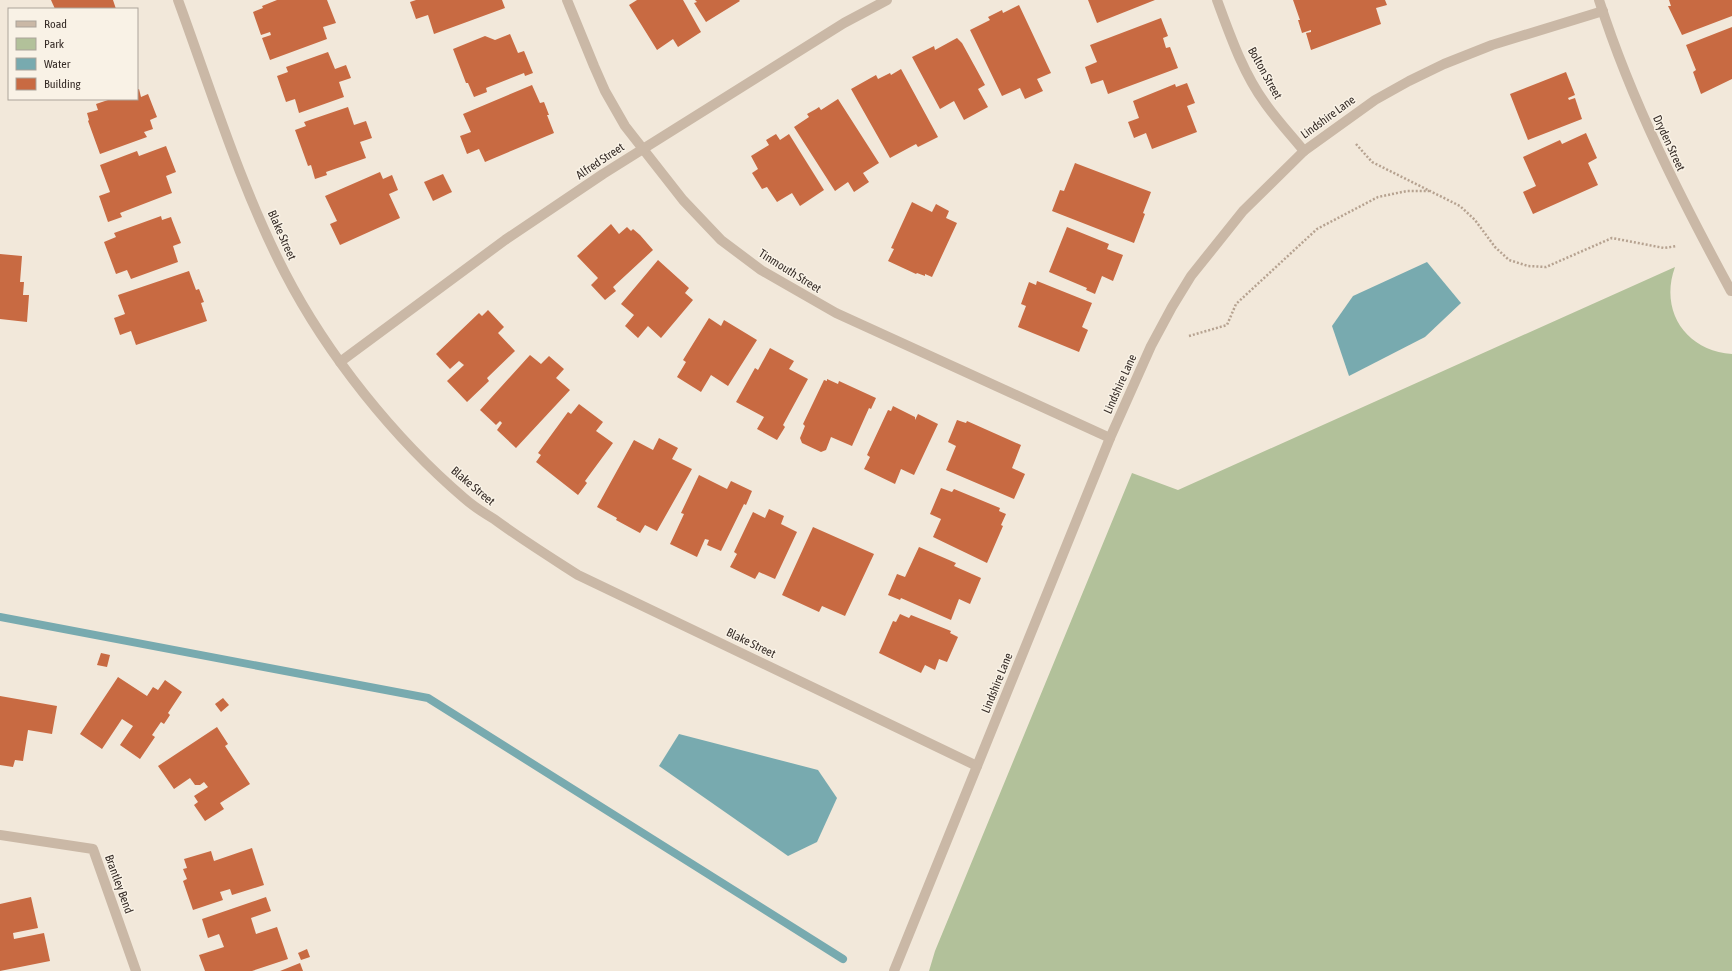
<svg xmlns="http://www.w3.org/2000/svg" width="1732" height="971" viewBox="0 0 1732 971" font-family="'Asap Condensed',sans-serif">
	<rect width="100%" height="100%" fill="#f2e8da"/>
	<!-- green -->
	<path fill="#b2c19a" d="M1675 267C1659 311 1686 351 1732 354V971H929L935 951 1132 473 1178 490Z"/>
	<!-- water -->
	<g fill="#78aaaf">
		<polygon points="1427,262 1461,303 1425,337 1349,376 1332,326 1353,296"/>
		<polygon points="679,734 818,770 837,798 817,842 788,856 659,766"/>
	</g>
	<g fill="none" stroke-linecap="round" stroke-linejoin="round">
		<!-- stream -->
		<polyline stroke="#78aaaf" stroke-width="8" points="0,617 428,698 843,959"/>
	</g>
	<!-- building -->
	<g fill="#c86a42">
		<polygon points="51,0 113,0 116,9 55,9"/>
		<polygon points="277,0 327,0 336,23 323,27 327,39 270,60 262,38 271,35 270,32 261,35 253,12 263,8 262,6"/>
		<polygon points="416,0 502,0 505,8 434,34 428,15 416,19 410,2"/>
		<polygon points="637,0 683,0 701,32 678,47 673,39 657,50 629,5"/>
		<polygon points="695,0 739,0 740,1 706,22 694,3 697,2"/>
		<polygon points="1088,0 1155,0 1097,23"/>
		<polygon points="1293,0 1385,0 1387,5 1376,8 1381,24 1311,50 1306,33 1311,32 1311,30 1302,33 1298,20 1300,20"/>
		<polygon points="1669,0 1732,0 1732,16 1682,35 1668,6 1671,6"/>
		<polygon points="1019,5 1051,73 1037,79 1043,91 1025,99 1020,88 1002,96 970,30 990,20 988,17 1002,10 1003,13"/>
		<polygon points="1161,18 1168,36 1163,38 1166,48 1170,47 1178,68 1108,94 1103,80 1091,84 1085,67 1097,62 1090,45"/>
		<polygon points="1732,27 1732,79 1701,94 1693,72 1696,70 1686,45"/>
		<polygon points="510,34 518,53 524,51 533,73 525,76 524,73 486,88 487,92 474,97 468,83 466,83 453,49 485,36 495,40"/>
		<polygon points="957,38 962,43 985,85 978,89 988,107 964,120 954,101 940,109 912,57 934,46 935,50"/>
		<polygon points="328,52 335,69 346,65 351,78 339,82 344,97 299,113 295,99 286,102 277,76 288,72 286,67"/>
		<polygon points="901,69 938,137 918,147 916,144 890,158 851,89 876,75 878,79 890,73 891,75"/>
		<polygon points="1566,72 1575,95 1568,98 1569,100 1575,98 1582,119 1528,140 1510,94"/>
		<polygon points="1187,83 1195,103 1187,106 1197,132 1152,149 1146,133 1134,138 1128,122 1139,118 1133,101 1175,84 1176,87"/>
		<polygon points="532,85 540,103 544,102 549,115 547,115 554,133 485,162 479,149 467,154 460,136 471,132 463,114"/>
		<polygon points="139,89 141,97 148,94 157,117 150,120 153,129 144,132 147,137 100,154 88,121 89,120 87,113 98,110 96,104 111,99 137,99 137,90"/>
		<polygon points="838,99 879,163 863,173 869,182 854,192 848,182 835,191 794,127 809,117 807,114 816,109 819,107 821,110"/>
		<polygon points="348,107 354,125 366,121 372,138 360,142 366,158 326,172 327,175 315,179 311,165 308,166 295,130 306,126 304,122"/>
		<polygon points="1586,133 1597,158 1588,163 1598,185 1533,214 1523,192 1536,186 1523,157 1560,140 1562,144"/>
		<polygon points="776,134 780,140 789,134 824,190 800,206 792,193 777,202 767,187 762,189 752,173 758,169 751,156 769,145 766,140"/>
		<polygon points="166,146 176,172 166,176 172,193 120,213 122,217 108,222 99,196 110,192 100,165 137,151 139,156"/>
		<polygon points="1075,163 1151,192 1143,213 1145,214 1134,243 1052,211 1060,190 1064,191"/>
		<polygon points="380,172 383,179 392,175 398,190 389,194 400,218 340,245 330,224 337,221 325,196"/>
		<polygon points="443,174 452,192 433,201 424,182"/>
		<polygon points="912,202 932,212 936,204 949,211 946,218 957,223 932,277 925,274 925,276 917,273 916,274 888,261 894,249 891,248"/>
		<polygon points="161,216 162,220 171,217 172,220 181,243 173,246 178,262 131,279 127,270 116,274 104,242 116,237 114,233"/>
		<polygon points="611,224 619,234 627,227 631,231 633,229 640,235 653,250 613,287 616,291 605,300 591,285 598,278 577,256"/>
		<polygon points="1067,227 1109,244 1107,249 1123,255 1113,281 1102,276 1095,294 1086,290 1087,288 1049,272"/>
		<polygon points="0,254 22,256 20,282 24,282 23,295 29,295 27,322 0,319"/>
		<polygon points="658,260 689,288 685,293 693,300 661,338 648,326 638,338 625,326 634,315 621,304"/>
		<polygon points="189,271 196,290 199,289 204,302 201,303 207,321 136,345 131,331 120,335 114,318 125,314 118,295"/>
		<polygon points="1037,281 1092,303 1082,327 1088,330 1079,352 1018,327 1026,306 1021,304 1029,282 1036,285"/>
		<polygon points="488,310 504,327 498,333 515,351 487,378 489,381 467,402 447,381 464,365 459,361 450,369 436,354 479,313 482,316"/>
		<polygon points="709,318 721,326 724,320 757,340 728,386 711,375 701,392 677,377 686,362 683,360"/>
		<polygon points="770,348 794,361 789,369 808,379 783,425 785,427 777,440 757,429 764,417 736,402 755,368 758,370"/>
		<polygon points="530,355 541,364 549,356 564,369 556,378 570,390 516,448 497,430 502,423 500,421 496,425 480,410"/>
		<polygon points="827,379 838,384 839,381 876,398 871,409 869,408 852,446 831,437 826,450 821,452 802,443 800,438 805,426 803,424 824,380 827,381"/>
		<polygon points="579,404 603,422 596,431 613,443 585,481 587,483 578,495 536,462 541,455 538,453 568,412 571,414"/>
		<polygon points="893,406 915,417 915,420 918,414 938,424 914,475 901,469 895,484 864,469 870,457 867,455 888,410 891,411"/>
		<polygon points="957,420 966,423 967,421 1021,445 1012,468 1025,474 1014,499 946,470 956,446 948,442"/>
		<polygon points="659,438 678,448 672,459 692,469 657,531 645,525 640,533 616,520 617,518 597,507 634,440 653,450"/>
		<polygon points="699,475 727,489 731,481 752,491 746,505 744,504 721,551 707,545 709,540 705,539 697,557 670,544 684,514 681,513"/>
		<polygon points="941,488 952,492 954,489 1000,508 999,511 1006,514 1001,525 1003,526 987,563 933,537 941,519 930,514"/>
		<polygon points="769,509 784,516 781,524 797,532 775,579 759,572 755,579 730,567 737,554 734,552 753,512 765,518"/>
		<polygon points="813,527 874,554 845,616 822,606 819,612 782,595"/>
		<polygon points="919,547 956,563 954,566 981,578 970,604 959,599 951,620 901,598 900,600 888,595 897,574 905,577"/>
		<polygon points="900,614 909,618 911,615 951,631 950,633 958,637 947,662 939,659 935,670 925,665 921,673 879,653 893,621 896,622"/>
		<polygon points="101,653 110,655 107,667 97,665"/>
		<polygon points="118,677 147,696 153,687 158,690 165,680 182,692 168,713 170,715 164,724 161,722 152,735 155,737 140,759 120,745 133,726 122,719 102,749 80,734"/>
		<polygon points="0,696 57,706 52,734 28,730 23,761 15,760 13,767 0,765"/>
		<polygon points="223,698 229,705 221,712 215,704"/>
		<polygon points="217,727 228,744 225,746 250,784 220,803 224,809 205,821 194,805 198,802 194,796 208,787 204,782 200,785 195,785 190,778 174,789 158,766"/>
		<polygon points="252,848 264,885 232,895 230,889 220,892 223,900 193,910 183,881 187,879 183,869 187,868 184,859 211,851 214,861"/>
		<polygon points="31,897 38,928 13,933 14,939 44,933 50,961 0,971 0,904"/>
		<polygon points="266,897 271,911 251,918 256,934 277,927 288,959 252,971 205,971 199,955 224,947 219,934 208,938 202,919"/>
		<polygon points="307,949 310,957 301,960 298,953"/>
		<polygon points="300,963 303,971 280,971"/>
	</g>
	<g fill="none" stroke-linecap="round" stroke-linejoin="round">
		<!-- path -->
		<g stroke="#b6a290" stroke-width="2.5" stroke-dasharray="2 2" stroke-linecap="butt">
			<polyline points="1356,144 1372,162 1460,206 1475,220 1495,247 1509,260 1528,266 1546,267 1612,238 1664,248 1677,246"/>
			<polyline points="1189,336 1227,325 1236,304 1317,229 1378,197 1407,191 1429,191"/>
		</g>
		<!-- street -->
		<g stroke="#cab8a6" stroke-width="10">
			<path d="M178 0C211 90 241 188 285 273 328 356 394 438 464 498 473 506 484 513 494 519 521 539 550 557 578 575L977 766"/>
			<polyline points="567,0 594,66 605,91 625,126 683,200 721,240 761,270 836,313 1110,438"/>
			<path d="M1217 0C1230 35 1243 73 1265 103 1277 120 1291 135 1304 151"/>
			<path d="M1599 0C1632 103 1680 197 1731 291H1732"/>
			<polyline points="340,362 505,240 603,174 844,23 887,0"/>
			<polyline points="0,835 93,849 136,971"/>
			<polyline points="894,971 1110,438 1151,346 1172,307 1191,276 1243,211 1304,151 1375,100 1409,81 1444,64 1492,45 1603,11"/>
		</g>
	</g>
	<g text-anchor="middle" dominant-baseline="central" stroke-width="3" stroke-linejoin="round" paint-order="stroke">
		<!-- street labels -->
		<g font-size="12" fill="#362c27" stroke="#f9f2e6">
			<text transform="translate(1265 73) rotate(61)">Bolton Street</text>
			<text transform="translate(1328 117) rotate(-36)">Lindshire Lane</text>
			<text transform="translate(1669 143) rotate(65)">Dryden Street</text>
			<text transform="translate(600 161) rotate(-34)">Alfred Street</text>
			<text transform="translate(282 235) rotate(66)">Blake Street</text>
			<text transform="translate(790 271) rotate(32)">Tinmouth Street</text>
			<text transform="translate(1120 384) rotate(-66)">Lindshire Lane</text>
			<text transform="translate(473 486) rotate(40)">Blake Street</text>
			<text transform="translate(751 643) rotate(26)">Blake Street</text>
			<text transform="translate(997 683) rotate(-68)">Lindshire Lane</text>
			<text transform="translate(119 884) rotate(70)">Brantley Bend</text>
		</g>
	</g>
	<!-- legend -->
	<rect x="8" y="8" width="130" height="92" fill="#f9f2e6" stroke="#aba39a"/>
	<rect x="16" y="21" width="20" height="6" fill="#cab8a6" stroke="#aba39a"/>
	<text x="44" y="28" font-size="12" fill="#362c27">Road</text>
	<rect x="16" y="38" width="20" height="12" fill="#b2c19a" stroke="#aba39a"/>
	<text x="44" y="48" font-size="12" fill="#362c27">Park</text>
	<rect x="16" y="58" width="20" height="12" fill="#78aaaf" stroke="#aba39a"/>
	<text x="44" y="68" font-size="12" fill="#362c27">Water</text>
	<rect x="16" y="78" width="20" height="12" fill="#c86a42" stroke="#aba39a"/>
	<text x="44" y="88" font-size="12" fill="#362c27">Building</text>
</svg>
